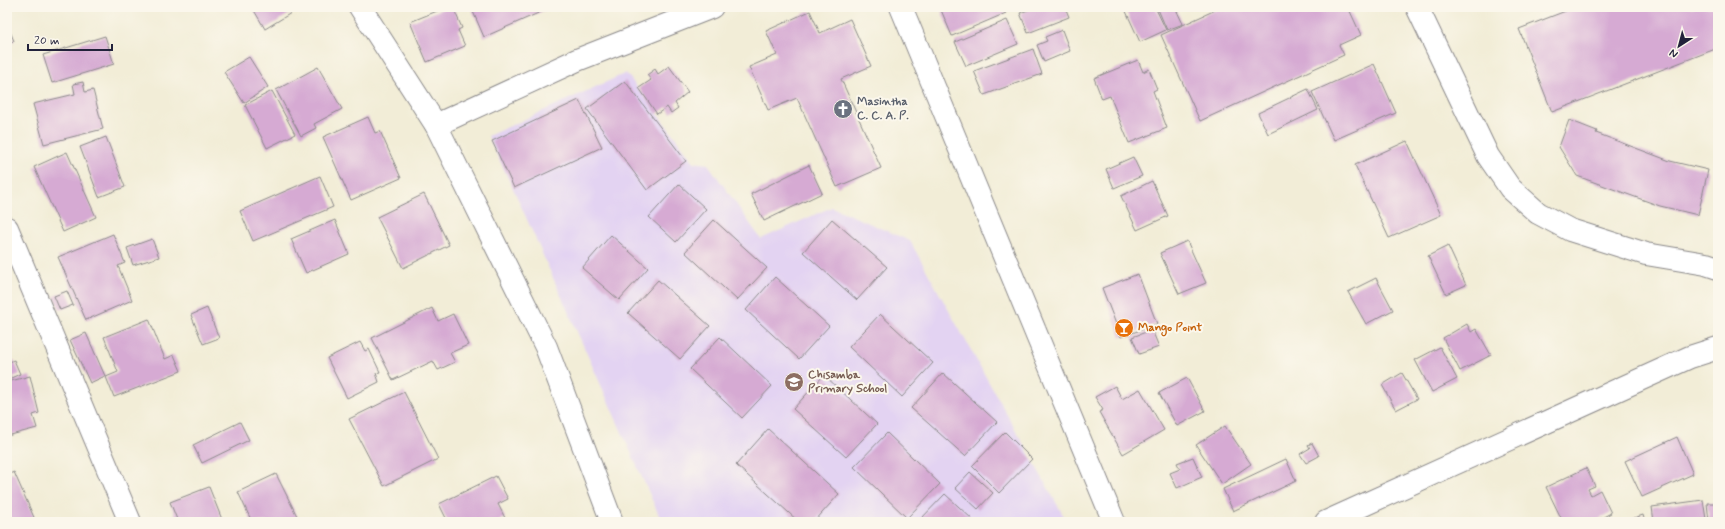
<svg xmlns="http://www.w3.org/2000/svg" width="1725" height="529" viewBox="0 0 1725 529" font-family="Mynerve,sans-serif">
	<rect width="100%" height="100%" fill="#fbf7ec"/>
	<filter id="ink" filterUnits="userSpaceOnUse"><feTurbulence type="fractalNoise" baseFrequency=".025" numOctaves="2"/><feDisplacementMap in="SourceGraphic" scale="8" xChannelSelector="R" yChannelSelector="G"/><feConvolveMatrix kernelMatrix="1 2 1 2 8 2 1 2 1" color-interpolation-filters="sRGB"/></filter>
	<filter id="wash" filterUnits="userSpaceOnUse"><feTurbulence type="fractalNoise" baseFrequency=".012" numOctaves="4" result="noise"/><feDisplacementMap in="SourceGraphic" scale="16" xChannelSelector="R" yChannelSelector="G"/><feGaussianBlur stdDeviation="0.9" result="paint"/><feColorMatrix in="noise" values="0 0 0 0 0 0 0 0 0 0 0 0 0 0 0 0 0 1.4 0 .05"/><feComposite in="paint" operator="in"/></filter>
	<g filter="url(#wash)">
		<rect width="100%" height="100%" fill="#f2edd7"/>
		<!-- built -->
		<polygon fill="#e3d3f2" points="626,73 694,162 708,164 761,239 832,207 910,241 1067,522 662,522 517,197 488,136"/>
		<g id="blocks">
			<!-- building -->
			<g fill="#d6aad3">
				<polygon points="252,7 288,7 291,13 265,29"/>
				<polygon points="447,7 453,7 462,28 458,30 465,46 427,62 410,22"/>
				<polygon points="471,7 552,7 484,37"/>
				<polygon points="947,7 1004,7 1006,13 952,36 941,10"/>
				<polygon points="1036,7 1065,7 1069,17 1028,33 1020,13"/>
				<polygon points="1124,7 1155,7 1166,30 1140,42"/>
				<polygon points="1157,7 1175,7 1183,24 1167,30"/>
				<polygon points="1222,7 1348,7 1361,35 1339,45 1344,55 1200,121 1161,35"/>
				<polygon points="1576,7 1718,7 1718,48 1552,112 1519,29"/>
				<polygon points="810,11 820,33 850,19 871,66 841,79 881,168 837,187 797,98 768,110 749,67 777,55 766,31"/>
				<polygon points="1007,20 1018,44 966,66 955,42"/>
				<polygon points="7,24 14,41 7,44"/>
				<polygon points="1062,30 1070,51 1044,62 1037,45 1047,41 1045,37"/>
				<polygon points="105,36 114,64 52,83 43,55"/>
				<polygon points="1033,49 1042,74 984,95 974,71"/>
				<polygon points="249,57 268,87 244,103 224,72"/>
				<polygon points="1138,60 1143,72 1149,69 1157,89 1153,91 1167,128 1129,143 1110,96 1102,99 1094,78"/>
				<polygon points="1374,64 1396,113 1334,140 1312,92"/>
				<polygon points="669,66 688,92 675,103 678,108 671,113 667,107 657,114 639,88 651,80 647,75 655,69 658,74"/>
				<polygon points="318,67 342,109 314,124 316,128 301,136 276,90"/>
				<polygon points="625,81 686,161 647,190 587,109"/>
				<polygon points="83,82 85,92 93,90 103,129 44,144 33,104 75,94 73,84"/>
				<polygon points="1308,89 1318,110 1268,134 1258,113"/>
				<polygon points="272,91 295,134 267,148 245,105"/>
				<polygon points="579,100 602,147 514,188 492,141"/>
				<polygon points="368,117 375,133 380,131 401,178 351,200 323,137"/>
				<polygon points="1569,120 1597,131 1596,133 1670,161 1708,170 1698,215 1660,206 1577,176 1559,147"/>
				<polygon points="106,137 125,187 99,197 80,147"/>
				<polygon points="1407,141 1441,215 1389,238 1355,165"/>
				<polygon points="67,152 96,217 63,232 34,167"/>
				<polygon points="1133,157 1142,176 1114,188 1106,169"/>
				<polygon points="809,165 822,193 764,221 751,194"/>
				<polygon points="320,176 333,207 253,241 240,211"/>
				<polygon points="1152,181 1168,216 1137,230 1121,196"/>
				<polygon points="679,184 706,209 676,242 649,217"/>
				<polygon points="424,194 449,245 403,268 377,217"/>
				<polygon points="832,219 887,267 857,300 803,252"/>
				<polygon points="335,220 349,254 306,273 291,239"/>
				<polygon points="714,220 767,268 737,300 685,252"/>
				<polygon points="113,234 125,263 118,266 132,300 86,320 58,257"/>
				<polygon points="611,235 648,268 619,300 582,268"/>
				<polygon points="152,239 159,257 133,265 127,248"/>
				<polygon points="1187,241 1206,283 1179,294 1160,253"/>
				<polygon points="1448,246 1466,285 1446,294 1428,256"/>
				<polygon points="1138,274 1157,324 1121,337 1102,288"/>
				<polygon points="775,277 829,326 799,359 746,310"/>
				<polygon points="1376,278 1393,310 1366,324 1348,292"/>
				<polygon points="658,280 710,326 680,359 628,313"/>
				<polygon points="67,291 73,305 60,310 54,296"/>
				<polygon points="207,308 219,338 203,344 191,315"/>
				<polygon points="432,308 438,321 453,314 468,345 450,353 455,362 438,370 433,361 393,380 372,338"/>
				<polygon points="880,314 933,363 902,397 849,347"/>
				<polygon points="149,319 165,359 174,355 181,371 114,397 106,377 118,372 104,337"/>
				<polygon points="1467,324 1471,332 1476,329 1491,355 1460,371 1443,338"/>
				<polygon points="1152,330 1159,347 1139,354 1132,337"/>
				<polygon points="86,333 105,376 90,383 70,340"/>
				<polygon points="720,337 772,386 742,418 690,369"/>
				<polygon points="360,342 365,351 369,349 380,372 376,373 379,382 347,398 327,358"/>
				<polygon points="1440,347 1457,379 1432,392 1415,360"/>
				<polygon points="14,360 20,374 11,378 7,369 7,363"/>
				<polygon points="943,373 997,422 965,456 911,408"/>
				<polygon points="1402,373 1417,399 1396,410 1382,385"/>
				<polygon points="824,375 877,424 846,457 793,409"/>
				<polygon points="30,376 39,413 33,415 37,428 7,436 7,382"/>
				<polygon points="1187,378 1205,411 1177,426 1159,393"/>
				<polygon points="1115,386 1122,399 1140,389 1164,430 1123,454 1099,412 1103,410 1095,397"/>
				<polygon points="404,392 438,459 384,486 349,419"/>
				<polygon points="240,422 249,440 202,463 193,445"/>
				<polygon points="1225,426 1251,464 1222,484 1196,445"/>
				<polygon points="768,429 839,494 814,522 799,522 736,465"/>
				<polygon points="1005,432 1032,459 999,493 972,466"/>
				<polygon points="887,433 940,484 907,518 854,467"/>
				<polygon points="1677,437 1693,474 1642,497 1625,461"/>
				<polygon points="1312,443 1319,456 1306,463 1300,454 1310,448 1308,445"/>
				<polygon points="1193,457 1202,477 1177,488 1170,473 1180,469 1177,463"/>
				<polygon points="1286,459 1296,481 1233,511 1223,489"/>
				<polygon points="1586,468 1595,486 1588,489 1591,495 1600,490 1611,513 1594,522 1563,522 1546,487"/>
				<polygon points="14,472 36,522 12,522 7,511 7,475"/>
				<polygon points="970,472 993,493 978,509 955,488"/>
				<polygon points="276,474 300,522 252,522 238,492"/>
				<polygon points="496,476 508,499 498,504 505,518 498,522 448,522 439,504"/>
				<polygon points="209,487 223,522 178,522 170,502"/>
				<polygon points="945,494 972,519 970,522 918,522"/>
				<polygon points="1703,500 1706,519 1698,520 1699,522 1654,522 1652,507"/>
				<polygon points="1707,503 1718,503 1718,522 1709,522"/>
				<polygon points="1643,515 1645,522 1636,522 1634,518"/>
			</g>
		</g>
	</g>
	<g filter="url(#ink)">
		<use href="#blocks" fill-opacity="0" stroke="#8a8889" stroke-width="1"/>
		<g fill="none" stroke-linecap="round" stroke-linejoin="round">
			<!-- minor casing -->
			<g stroke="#8a8889" stroke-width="24">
				<g id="minor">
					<polyline points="360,7 436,125 546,347 612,522"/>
					<polyline points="901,7 1114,522"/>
					<polyline points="1417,7 1488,156 1510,188 1538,213 1570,230 1646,254 1706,264 1718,268"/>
					<polyline points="436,125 577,60 712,7"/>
					<polyline points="7,228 130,522"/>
				</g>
			</g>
			<!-- tertiary casing -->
			<g stroke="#8a8889" stroke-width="24">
				<polyline id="tertiary" points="1326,522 1690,357 1718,348"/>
			</g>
			<!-- minor -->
			<use href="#minor" stroke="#fff" stroke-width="22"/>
			<!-- tertiary -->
			<use href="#tertiary" stroke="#fff" stroke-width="22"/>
		</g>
	</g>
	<!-- icons -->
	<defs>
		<g id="church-disc" transform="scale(1)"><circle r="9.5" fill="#6b7280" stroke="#fbf7ec"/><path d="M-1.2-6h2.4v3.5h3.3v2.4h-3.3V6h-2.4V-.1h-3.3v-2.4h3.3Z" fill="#fff"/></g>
		<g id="bar-disc" transform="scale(1)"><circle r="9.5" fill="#e8710a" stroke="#fbf7ec"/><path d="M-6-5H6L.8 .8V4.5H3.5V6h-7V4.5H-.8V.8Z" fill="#fff"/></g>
		<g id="school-disc" transform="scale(1)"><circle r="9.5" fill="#8d6e63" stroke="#fbf7ec"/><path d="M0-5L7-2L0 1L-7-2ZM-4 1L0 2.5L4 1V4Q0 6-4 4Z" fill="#fff"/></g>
	</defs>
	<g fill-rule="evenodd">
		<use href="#church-disc" x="843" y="109"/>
		<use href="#bar-disc" x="1124" y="328"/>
		<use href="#school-disc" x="794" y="382"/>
	</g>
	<g text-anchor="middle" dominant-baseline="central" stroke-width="4" stroke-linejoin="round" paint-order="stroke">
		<!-- worship labels -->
		<g font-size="12" font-weight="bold" fill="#5b616d" stroke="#fbf7ec" text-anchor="start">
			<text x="857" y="102">Masintha<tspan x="857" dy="14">C. C. A. P.</tspan></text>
		</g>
		<!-- food labels -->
		<g font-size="12" font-weight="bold" fill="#c56008" stroke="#fbf7ec" text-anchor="start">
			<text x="1138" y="328">Mango Point</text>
		</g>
		<!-- education labels -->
		<g font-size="12" font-weight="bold" fill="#785e54" stroke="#fbf7ec" text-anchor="start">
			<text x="808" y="375">Chisamba<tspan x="808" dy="14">Primary School</tspan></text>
		</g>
	</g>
	<!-- margin -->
	<rect width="1725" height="529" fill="none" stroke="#fbf7ec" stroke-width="24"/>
	<!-- north arrow -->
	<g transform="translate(1679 46) rotate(216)" stroke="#fbf7ec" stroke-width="3" paint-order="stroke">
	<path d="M0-3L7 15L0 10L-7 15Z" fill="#22223b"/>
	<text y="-6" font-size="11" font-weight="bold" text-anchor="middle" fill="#22223b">N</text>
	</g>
	<!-- scale -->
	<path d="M28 44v6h84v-6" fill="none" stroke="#22223b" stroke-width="2"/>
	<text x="34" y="44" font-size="12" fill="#22223b" stroke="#fbf7ec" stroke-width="3" paint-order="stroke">20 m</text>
</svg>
